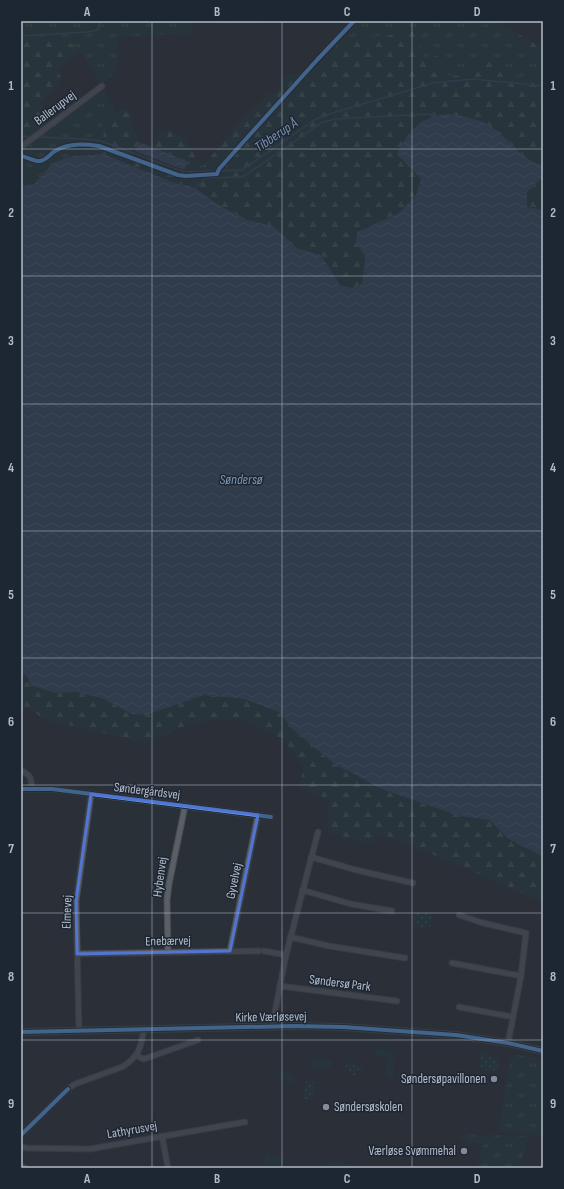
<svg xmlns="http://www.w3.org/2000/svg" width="564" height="1189" viewBox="0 0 564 1189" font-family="'Sofia Sans Condensed',sans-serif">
	<defs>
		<pattern id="grass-tufts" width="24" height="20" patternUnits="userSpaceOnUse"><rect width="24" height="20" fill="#273a3e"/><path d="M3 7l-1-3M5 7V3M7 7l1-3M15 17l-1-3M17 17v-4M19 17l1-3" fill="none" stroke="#445559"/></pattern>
		<pattern id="forest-firs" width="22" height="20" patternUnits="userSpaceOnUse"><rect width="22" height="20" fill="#273a3e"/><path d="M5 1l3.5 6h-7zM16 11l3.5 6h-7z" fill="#445559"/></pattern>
		<pattern id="park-dots" width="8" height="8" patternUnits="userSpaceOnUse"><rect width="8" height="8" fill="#273a3e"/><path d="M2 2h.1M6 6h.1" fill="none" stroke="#445559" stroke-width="1.8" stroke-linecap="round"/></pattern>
		<pattern id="water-waves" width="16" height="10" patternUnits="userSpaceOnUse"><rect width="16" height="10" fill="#384963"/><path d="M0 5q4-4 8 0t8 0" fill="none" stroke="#526178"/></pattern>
	</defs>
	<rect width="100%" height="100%" fill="#2a3038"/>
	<!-- grass -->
	<g fill="url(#grass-tufts)">
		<polygon points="21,21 191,21 193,33 117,37 117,66 109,79 101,83 80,51 68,41 21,41"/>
		<polygon points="359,21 448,21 480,25 488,23 493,24 508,35 538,52 543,53 543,84 531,82 478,57 471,68 471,76 443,75 442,55 425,59 419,39 407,32 383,36 352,38 346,40 336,46"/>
		<path d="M104 88 116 113 103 118 104 149 103 154C91 154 76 153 65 158 59 161 52 166 47 170 38 176 33 190 21 185V150Z"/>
		<polygon points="515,1054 543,1060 543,1135 499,1132 510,1060"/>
		<polygon points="461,1133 483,1136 497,1135 529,1136 519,1168 477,1168 480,1158 481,1158 483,1144 463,1141 463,1139 460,1139"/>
	</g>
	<!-- forest -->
	<g fill="url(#forest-firs)">
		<polygon points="448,21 495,21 543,48 543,53 538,52 508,35 493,24 488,23 481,25"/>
		<path d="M407 32H414L419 39 425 59 442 54 443 75 470 76 471 57H478L531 82 543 84V164C528 165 512 144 502 134L421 179 416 195 399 213 357 232 356 241 365 257 362 284 352 288 340 285 321 255 297 248 273 226 248 220 222 207 193 187 175 183 103 154 104 149 103 118 127 108 139 142 131 159 184 178V170L186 165 190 164V162L151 147 160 131 171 130 185 140 202 167 244 117 263 100 266 93 277 92 281 77 314 69 336 46 346 40 352 38 383 36Z"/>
		<polygon points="21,41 68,41 80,51 57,70 62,78 41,104 51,119 21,144"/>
		<polygon points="540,180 543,181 543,210 527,207 527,192"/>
		<polygon points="21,673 55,693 76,692 101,698 132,714 146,715 204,695 244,699 281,713 292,729 336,765 384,790 459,816 489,820 509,839 543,857 543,902 454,863 379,833 371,843 328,833 329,800 298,786 305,767 282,739 241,718 195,722 145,743 47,720 21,705"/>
	</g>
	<!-- park -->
	<g fill="url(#park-dots)">
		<polygon points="415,912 432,915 430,926 426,926 426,930 413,925"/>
		<polygon points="481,1051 499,1061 497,1071 482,1069 482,1067 479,1067 479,1064"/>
		<polygon points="346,1063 361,1066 363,1069 361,1070 356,1070 356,1076 354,1076 351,1074 349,1070 346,1068"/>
		<polygon points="306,1081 315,1082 312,1100 304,1099"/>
	</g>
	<!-- garden -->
	<g fill="#273a3e">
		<polygon points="218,21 276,21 218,25"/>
		<polygon points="375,1049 394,1051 393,1058 374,1055"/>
		<polygon points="313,1057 332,1060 331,1069 312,1067"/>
		<polygon points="387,1059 395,1060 393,1079 385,1077"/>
		<polygon points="280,1072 294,1074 293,1083 279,1080"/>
		<polygon points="266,1154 283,1157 281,1168 264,1168"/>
		<polygon points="329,1161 359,1166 359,1168 328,1168"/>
	</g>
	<!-- water -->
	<g fill="url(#water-waves)">
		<path d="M449 114C462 116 476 118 488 125 493 128 499 131 503 136 514 145 528 165 543 164V181L540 180 527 192V207L543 210V857L509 839 489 820 459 816 384 790 336 765 292 729 281 713 244 699 204 695 146 715 132 714 101 698 76 692 55 693 30 685 28 677 21 673V184L24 186H27L34 184 52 164 65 158 73 156 103 154 175 183 193 187 222 207 248 220 273 226 297 248 321 255 340 285 352 288 362 284 365 257 356 241 357 232 399 213 416 195 421 179 397 154C405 139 413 124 430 118 436 115 443 115 449 114Z"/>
		<polygon points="139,142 190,162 190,164 186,165 184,170 135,151"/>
	</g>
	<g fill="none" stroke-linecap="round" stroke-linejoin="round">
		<!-- stream -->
		<g stroke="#384963" stroke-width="1.5">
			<polyline points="21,36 87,32 98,30 100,21"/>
			<polyline points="21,136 31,137"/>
			<polyline points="37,137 85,139 101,141 184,172 242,170 316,119 326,115 433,83 473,79 543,86"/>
			<polyline points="195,188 206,178 241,177 246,175 321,123 335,119 428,114 438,116"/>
		</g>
		<!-- minor casing -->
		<g stroke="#484c53" stroke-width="7">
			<g id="minor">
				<polyline points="21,147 102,86"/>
				<path d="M21 770C31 776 31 777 32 789"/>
				<polyline points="21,789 52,789 271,817"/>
				<polyline points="311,857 356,870 413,883"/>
				<polyline points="302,890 351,904 392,911"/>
				<polyline points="459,915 483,923 526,933 521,976 508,1043"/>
				<polyline points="290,937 329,946 405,958"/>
				<polyline points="230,951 258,815"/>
				<polyline points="264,951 286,955"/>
				<polyline points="168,952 167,900 169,884 185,806"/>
				<polyline points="77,954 259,951"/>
				<polyline points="452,963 521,976"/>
				<polyline points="280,986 397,1001"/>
				<polyline points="459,1007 513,1017"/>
				<polyline points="272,1027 286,955 318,832"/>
				<polyline points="79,1031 76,901 91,794"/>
				<polyline points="136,1055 143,1059 147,1058 198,1040"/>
				<path d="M21 1135 68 1089 75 1084 122 1067C139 1057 141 1047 144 1029"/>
				<polyline points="162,1136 168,1168"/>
				<polyline points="21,1147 27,1148 90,1149 245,1122"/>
				<polyline points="21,1166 25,1168"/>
			</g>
		</g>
		<!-- tertiary casing -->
		<g stroke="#484c53" stroke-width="8">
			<polyline id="tertiary" points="21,1032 294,1026 343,1027 456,1035 508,1043 543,1051"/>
		</g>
		<!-- minor -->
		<use href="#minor" stroke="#5a5e66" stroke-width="5"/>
		<!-- tertiary -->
		<use href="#tertiary" stroke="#5a5e66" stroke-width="6"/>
		<!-- cycleway casing -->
		<g stroke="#1d2633" stroke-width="6">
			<g id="cycleway">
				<path d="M21 156C27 157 34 161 39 161 46 161 50 154 55 151 68 143 84 144 99 146L178 175 186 176 217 174 219 169 317 60 354 21"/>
				<polyline points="21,789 52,789 271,817"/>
				<polyline points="21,1032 294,1026 343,1027 456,1035 508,1043 543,1051"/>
				<polyline points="21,1135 68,1089"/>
			</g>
		</g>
		<!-- cycleway -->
		<use href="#cycleway" stroke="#60a3ed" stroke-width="4"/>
	</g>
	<!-- marked area -->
	<path d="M0 0H564V1189H0ZM91 794 258 815 230 951 77 954 76 901Z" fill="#2a3038" fill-opacity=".55" fill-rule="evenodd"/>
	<path fill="none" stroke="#5274d3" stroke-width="3" stroke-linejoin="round" d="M91 794 258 815 230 951 77 954 76 901Z"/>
	<!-- grid -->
	<path fill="none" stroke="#b4bcc9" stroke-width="1" stroke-opacity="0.55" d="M152 21V1168M282 21V1168M412 21V1168M21 149H543M21 276H543M21 404H543M21 531H543M21 658H543M21 785H543M21 913H543M21 1040H543"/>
	<!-- markers -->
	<g fill="#848b96" stroke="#1d2633" stroke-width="1.5">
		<circle cx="494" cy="1079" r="4"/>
		<circle cx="326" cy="1107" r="4"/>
		<circle cx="464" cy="1151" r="4"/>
	</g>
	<g text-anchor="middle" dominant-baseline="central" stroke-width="3" stroke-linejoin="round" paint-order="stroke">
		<!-- street labels -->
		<g font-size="13" fill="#b4bcc9" stroke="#1d2633">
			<text transform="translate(55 108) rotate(-37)">Ballerupvej</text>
			<text transform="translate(147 791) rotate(7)">Søndergårdsvej</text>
			<text transform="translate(160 877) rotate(-82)">Hybenvej</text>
			<text transform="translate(234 881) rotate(-78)">Gyvelvej</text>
			<text transform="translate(67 912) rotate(-88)">Elmevej</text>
			<text transform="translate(168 941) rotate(-1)">Enebærvej</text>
			<text transform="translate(340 983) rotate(7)">Søndersø Park</text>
			<text transform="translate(271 1017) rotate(-1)">Kirke Værløsevej</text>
			<text transform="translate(132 1130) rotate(-10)">Lathyrusvej</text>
		</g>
		<!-- poi labels -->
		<g font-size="13" fill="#b4bcc9" stroke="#1d2633" text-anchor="end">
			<text x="486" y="1079">Søndersøpavillonen</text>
			<text x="334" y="1107" text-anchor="start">Søndersøskolen</text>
			<text x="456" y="1151">Værløse Svømmehal</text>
		</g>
		<!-- water labels -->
		<g font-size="14" font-style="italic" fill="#7c92b1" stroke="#1d2633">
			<text transform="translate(276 135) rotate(-34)">Tibberup Å</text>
			<text x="241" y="479">Søndersø</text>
		</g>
	</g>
	<!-- border -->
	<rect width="564" height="1189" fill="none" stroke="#1d2633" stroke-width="44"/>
	<rect x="22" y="22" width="520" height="1145" fill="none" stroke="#b4bcc9" stroke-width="1.5"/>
	<g font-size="13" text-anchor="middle" font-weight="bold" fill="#b4bcc9">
		<text x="87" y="16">A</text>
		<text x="217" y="16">B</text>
		<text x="347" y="16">C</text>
		<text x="477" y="16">D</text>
		<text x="11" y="90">1</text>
		<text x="553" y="90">1</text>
		<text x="11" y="217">2</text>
		<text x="553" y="217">2</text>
		<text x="11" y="345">3</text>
		<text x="553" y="345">3</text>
		<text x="11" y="472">4</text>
		<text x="553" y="472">4</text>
		<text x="11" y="599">5</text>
		<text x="553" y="599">5</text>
		<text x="11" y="726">6</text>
		<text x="553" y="726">6</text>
		<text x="11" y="853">7</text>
		<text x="553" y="853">7</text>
		<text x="11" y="981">8</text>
		<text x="553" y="981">8</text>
		<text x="11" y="1108">9</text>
		<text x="553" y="1108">9</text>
		<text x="87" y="1183">A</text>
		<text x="217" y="1183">B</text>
		<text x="347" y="1183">C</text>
		<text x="477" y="1183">D</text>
	</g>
</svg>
